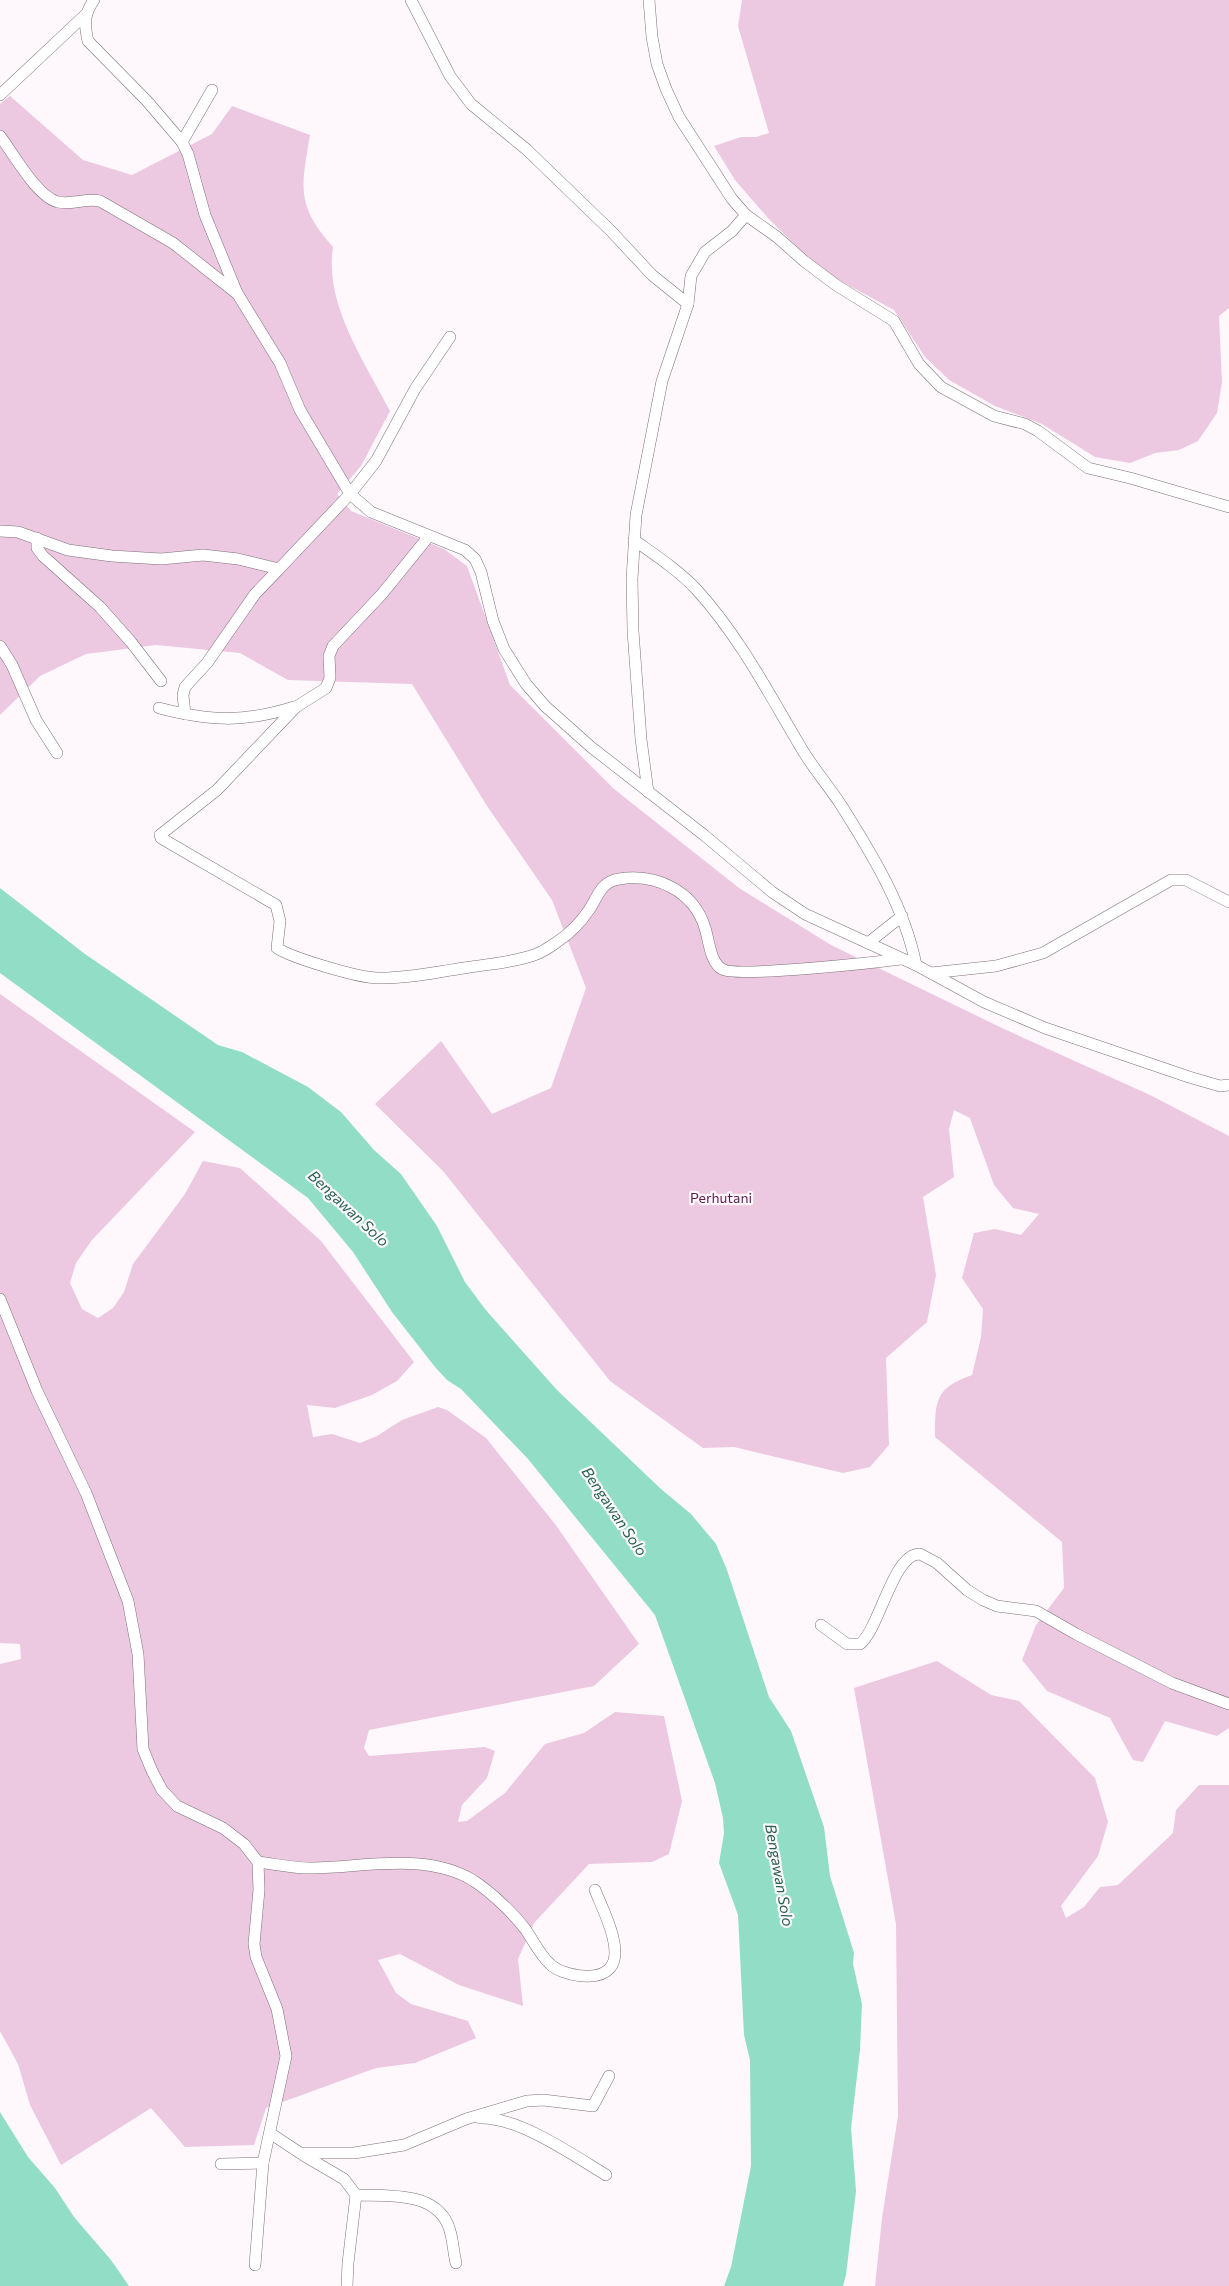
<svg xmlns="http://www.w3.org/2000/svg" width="1229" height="2286" viewBox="0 0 1229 2286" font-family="Commissioner,sans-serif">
	<rect width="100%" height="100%" fill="#fef8fc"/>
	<!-- green -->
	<g fill="#ecc8e1">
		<polygon points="742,0 1229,0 1229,308 1219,316 1222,382 1217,413 1198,441 1179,450 1155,453 1130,463 1095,457 1042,424 995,406 949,380 925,357 894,310 837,279 806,256 768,218 735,180 714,146 741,137 756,137 769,133 738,26"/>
		<path d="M10 96 83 160 132 175 212 134 232 106 310 135C301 188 296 205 333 247 324 305 365 362 390 411L361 466 337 494 351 511 444 549 467 566 510 685 614 789 739 888 831 945 1004 1029 1150 1095 1229 1136V1728L1217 1736 1165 1721 1143 1762 1133 1760 1110 1718 1047 1691 1022 1660 1036 1625 1064 1588 1062 1542 935 1437C935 1401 935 1388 972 1375L981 1337 983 1309 962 1278 974 1233 995 1229 1021 1235 1039 1214 1013 1208 994 1185 970 1118 954 1110 949 1129 954 1177 923 1197 936 1275 927 1322 886 1358 889 1445 870 1467 843 1473 734 1447 703 1448 610 1381 443 1171 375 1104 441 1041 492 1114 551 1088 586 988 552 900 487 806 412 684 288 680 240 653 156 645 86 654 40 676 0 715V104Z"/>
		<polygon points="0,994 195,1132 92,1240 76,1263 70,1283 82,1309 98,1318 113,1308 124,1292 133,1264 185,1194 203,1161 240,1168 321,1241 414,1362 397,1381 372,1395 335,1408 307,1405 313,1437 332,1434 360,1443 377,1436 402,1420 438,1407 447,1410 486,1438 555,1524 639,1644 594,1686 369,1730 364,1748 369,1756 485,1747 495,1751 487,1778 462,1805 458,1822 467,1821 505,1793 545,1744 584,1733 615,1712 664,1716 682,1801 669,1854 652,1862 589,1864 534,1923 518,1959 523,2006 459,1985 400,1954 378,1960 396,1993 411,2004 468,2021 476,2038 415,2063 376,2068 266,2108 254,2145 185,2147 151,2108 61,2165 30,2105 18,2064 0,2031 0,1664 21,1659 20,1644 0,1643"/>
		<polygon points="937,1661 991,1695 1019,1701 1095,1778 1108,1822 1098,1856 1061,1906 1066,1918 1084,1907 1100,1887 1118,1885 1173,1833 1176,1810 1199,1785 1229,1785 1229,2286 875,2286 882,2218 898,2116 896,1924 854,1688"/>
	</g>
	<!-- water -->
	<g fill="#92ddc6">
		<polygon points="0,888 85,954 218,1045 242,1052 308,1087 341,1112 374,1150 401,1174 437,1226 465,1282 485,1309 557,1390 661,1489 691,1514 716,1544 727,1570 769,1697 791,1731 824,1827 830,1876 854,1953 853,1964 862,2004 860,2050 851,2128 856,2191 846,2275 843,2286 724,2286 731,2267 751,2166 750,2060 744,2035 738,1915 719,1863 724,1833 723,1818 715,1783 655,1615 528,1459 461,1389 447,1380 435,1367 392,1312 353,1252 308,1198 0,973"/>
		<polygon points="0,2112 28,2157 55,2188 74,2217 111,2260 129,2286 0,2286"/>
	</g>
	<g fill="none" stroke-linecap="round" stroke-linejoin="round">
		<!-- street casing -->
		<g stroke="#7d7079" stroke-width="12">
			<g id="street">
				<path d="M94 0C84 14 84 24 88 41L147 101 182 142 188 154 205 215 237 293 280 363 300 410 350 494 371 512 465 550 475 559 481 572 493 621 504 649 526 684 545 706 591 747 704 835 772 892 805 914 916 965 984 1002 1045 1028 1189 1077 1220 1086 1229 1085"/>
				<polyline points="411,0 450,76 471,104 526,149 611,231 652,275 688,304"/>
				<polyline points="649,0 652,37 657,64 666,89 679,117 732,199 746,215 777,237 804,261 836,285 894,321 919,364 941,387 994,416 1025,424 1038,431 1088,468 1130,478 1229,507"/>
				<polyline points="0,95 85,15"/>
				<path d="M0 136C13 153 37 197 58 202 72 205 86 198 100 201L173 243 235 292"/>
				<polyline points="182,142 212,90"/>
				<polyline points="0,531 18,532 68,550 112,556 161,559 203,555 238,559 279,569 350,494 376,461 415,389 450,337"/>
				<path d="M429 536 382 594 333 646 329 656 330 678 326 688 296 707 217 790 160 835 161 838 276 905 280 921 277 948C292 958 359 978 378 978 406 979 436 972 464 968 487 964 512 963 534 955 543 952 550 947 557 942 569 934 581 922 589 910 598 897 600 882 619 879 656 873 694 891 705 928 709 940 710 962 722 969 735 978 878 962 901 959"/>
				<polyline points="37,538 37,548 43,556 100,607 131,642 161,681"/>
				<path d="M634 540C655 555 678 570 696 589 739 636 768 692 800 746 812 767 828 785 841 805 872 854 905 908 916 965"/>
				<polyline points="0,646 12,665 36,720 57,753"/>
				<path d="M159 708C209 721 243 723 294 707"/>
				<polyline points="185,714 183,695 185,687 207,663 255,594 279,569"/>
				<polyline points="648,792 641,739 633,631 632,579 636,515 662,381 688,304 691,276 705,252 732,231 746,215"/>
				<polyline points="868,943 902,916"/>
				<polyline points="931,973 996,966 1043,953 1171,880 1186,880 1229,902"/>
				<polyline points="0,1299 37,1391 86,1493 128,1601 138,1654 143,1749 152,1771 162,1790 177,1806 223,1828 244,1844 258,1862 259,1890 254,1944 256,1957 277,2009 286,2056 263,2163 255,2265"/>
				<path d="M821 1625 847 1644H860C880 1628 893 1553 920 1554L937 1563 967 1590 983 1600 997 1606 1036 1611 1076 1634 1172 1683 1229 1704"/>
				<path d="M258 1862C276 1864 296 1869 314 1868 365 1867 428 1852 474 1881 492 1893 513 1913 526 1930 534 1942 540 1955 550 1964 562 1976 598 1982 610 1968 625 1951 602 1908 595 1890"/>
				<path d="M480 2118C519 2117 573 2155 606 2175"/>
				<polyline points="270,2133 300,2153 354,2153 404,2145 466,2119 527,2101 543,2100 593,2106 609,2076"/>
				<polyline points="303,2155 344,2179 356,2195 348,2263 347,2286"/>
				<polyline points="221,2164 263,2163"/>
				<path d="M356 2195C386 2196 434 2191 448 2225 453 2236 453 2251 456 2263"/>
			</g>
		</g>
		<!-- street -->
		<use href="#street" stroke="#fff" stroke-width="11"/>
	</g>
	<g text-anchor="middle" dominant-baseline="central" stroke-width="4.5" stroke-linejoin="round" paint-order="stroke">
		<!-- park labels -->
		<g font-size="14" fill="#5b1c4d" stroke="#fef8fc">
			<text x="721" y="1197">Perhutani</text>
		</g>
		<!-- water labels -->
		<g font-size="15" font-style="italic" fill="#266151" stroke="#fef8fc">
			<text transform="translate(349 1208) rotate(43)">Bengawan Solo</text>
			<text transform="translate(615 1511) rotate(56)">Bengawan Solo</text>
			<text transform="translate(780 1875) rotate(80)">Bengawan Solo</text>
		</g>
	</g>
</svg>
